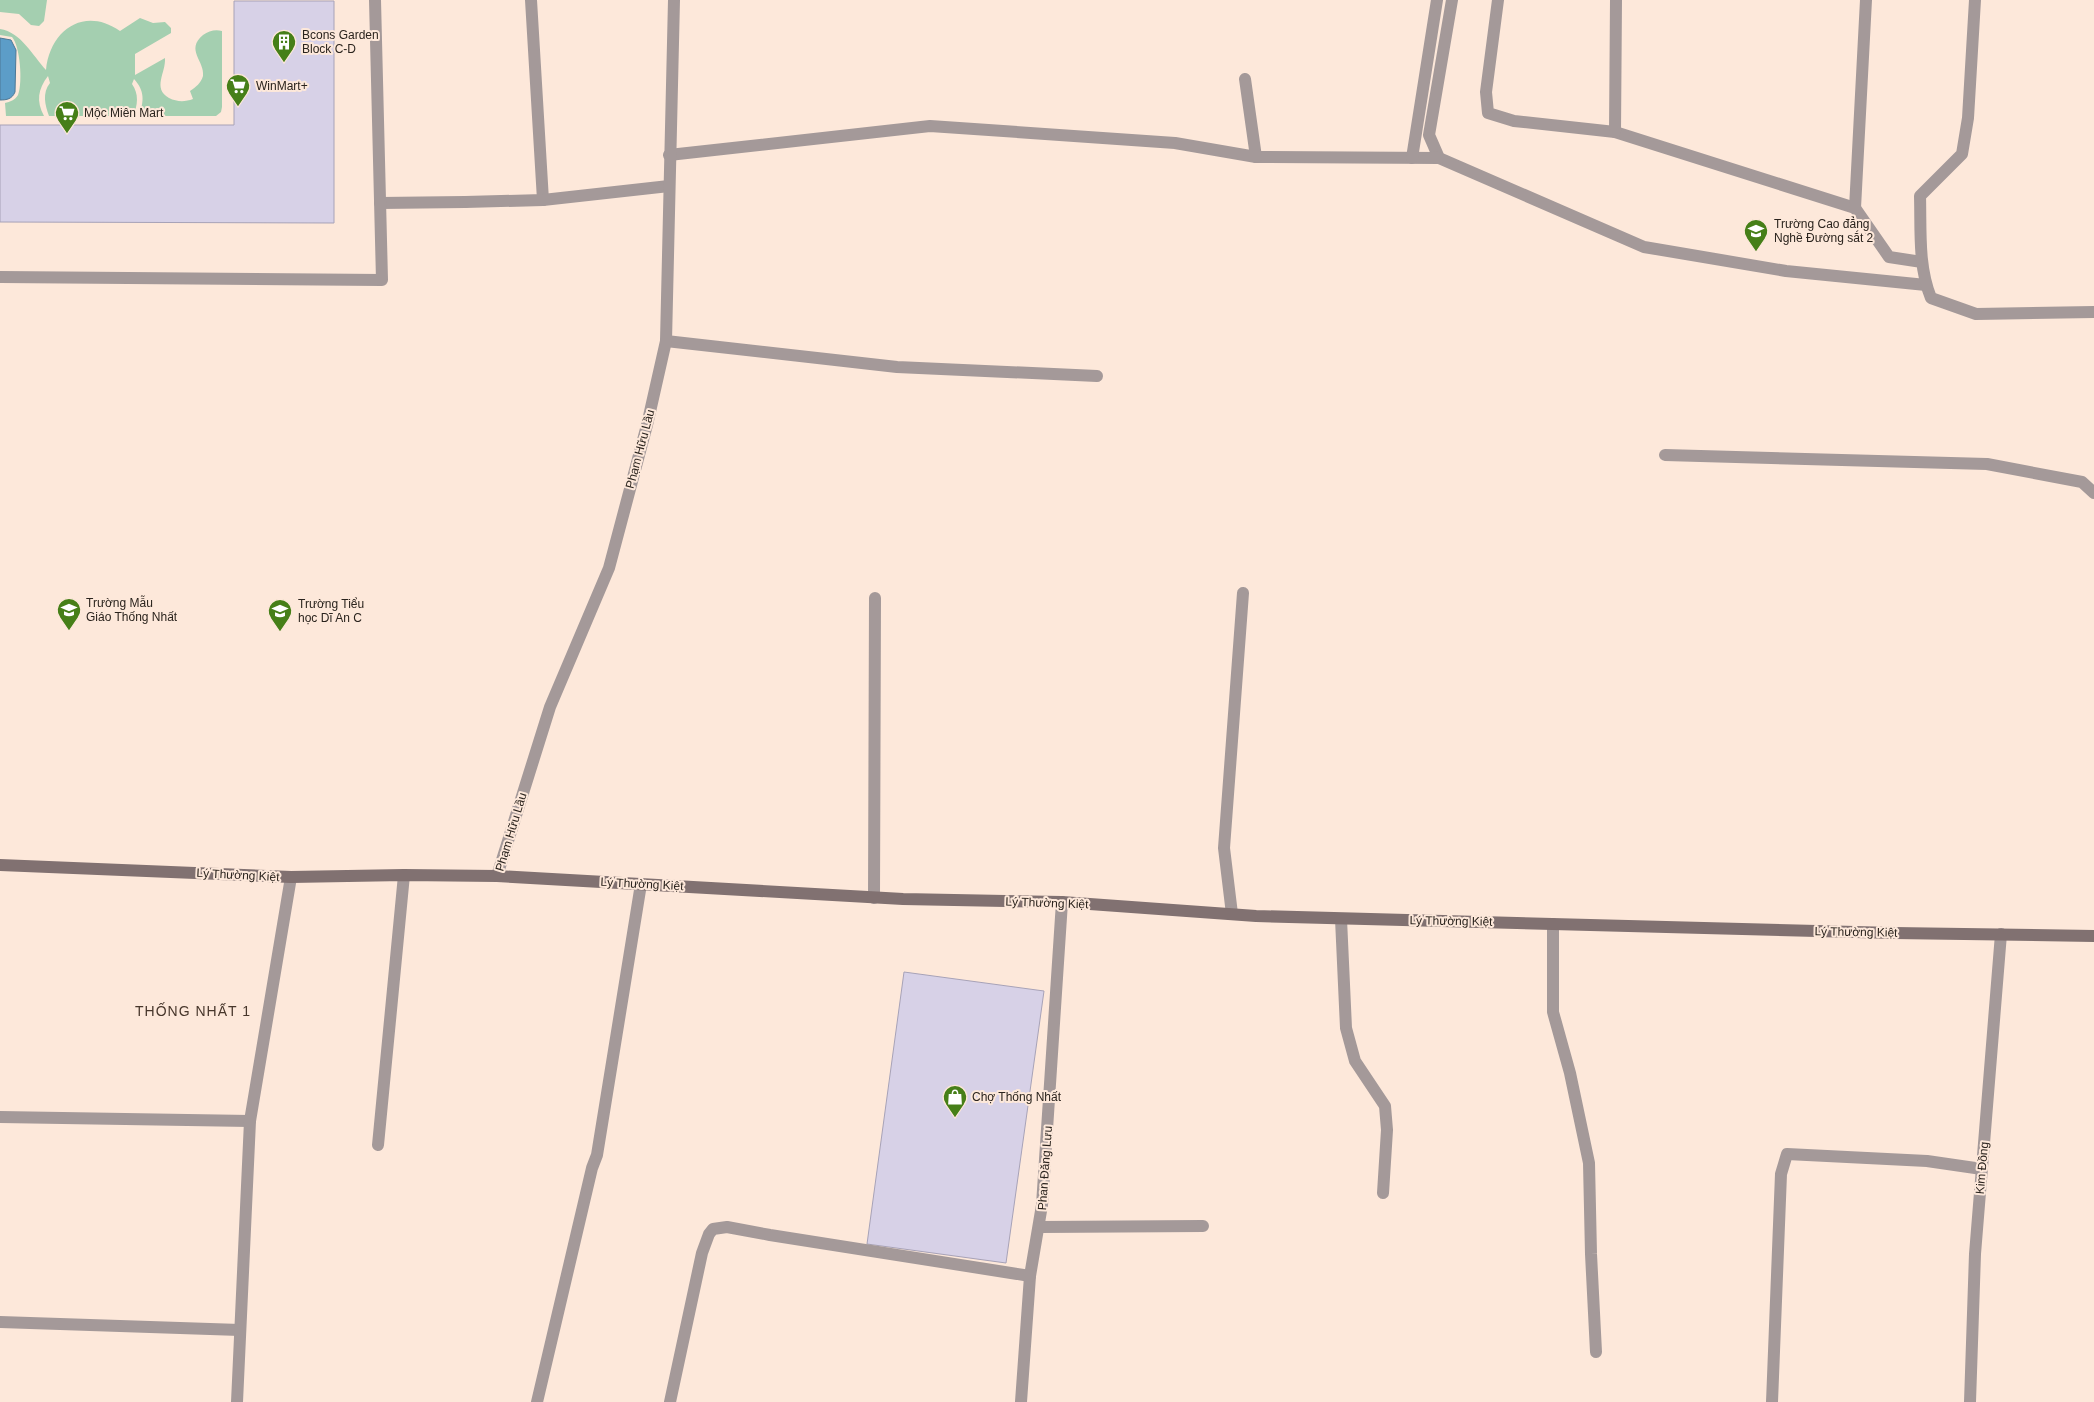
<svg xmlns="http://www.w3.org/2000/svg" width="2094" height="1402" viewBox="0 0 2094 1402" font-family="Arial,sans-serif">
	<rect width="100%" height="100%" fill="#fde8da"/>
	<!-- green -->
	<g fill="#a4cfb0">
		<polygon points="0,0 47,0 44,21 39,26 31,25 19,14 0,12"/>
		<path d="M140 18 153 23 165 22 171 28V33L135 54V75L165 58C166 73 152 88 169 98 177 102 185 102 193 99L190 91C196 87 201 83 203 76 205 61 185 50 203 35 209 31 215 29 222 31V107L221 112 216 116H139C144 101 145 91 134 79L132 84C139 94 138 105 133 116H49C45 105 42 93 50 83L48 76C38 89 36 101 44 116H6L5 103C10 102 15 100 18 95 23 82 20 46 12 37L0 35V29C21 32 33 56 46 70 50 30 84 6 120 31Z"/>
	</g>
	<!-- water -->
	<path fill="#5c9dc8" stroke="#4d7895" d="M0 38 11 40 16 50 15 92C12 99 7 100 0 100Z"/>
	<!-- building -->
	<g fill="#d7d1e7" stroke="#a7a2b7">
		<polygon points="234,1 334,1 334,223 0,222 0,125 234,125"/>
		<polygon points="904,972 1044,991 1006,1263 867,1244"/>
	</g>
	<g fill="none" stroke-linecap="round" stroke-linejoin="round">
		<!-- service -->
		<g stroke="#a49999" stroke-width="12">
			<polyline points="1452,0 1429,135 1439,158 1644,247 1786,271 1926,285"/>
			<polyline points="1498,0 1486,92 1488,113 1514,121 1615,132 1855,208 1889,257 1922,262"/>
			<path d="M1975 0 1968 118 1962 154 1920 196C1921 230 1918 266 1931 298L1976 314 2094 312"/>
			<polyline points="1615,132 1616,0"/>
			<polyline points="1256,157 1439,158"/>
			<polyline points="1412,158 1437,0"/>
			<polyline points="380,203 465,202"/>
			<polyline points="1855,208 1866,0"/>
			<polyline points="0,277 382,280 375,0"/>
			<polyline points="666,341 897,367 1097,376"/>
			<polyline points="1665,455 1987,464 2082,482 2094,493"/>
			<polyline points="1021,1402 1030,1276 1042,1205 1062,902"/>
			<polyline points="1772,1402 1781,1174 1787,1154 1927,1161 1982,1169"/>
		</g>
		<!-- minor -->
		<g stroke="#a49999" stroke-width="12">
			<polyline points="531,0 543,200"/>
			<polyline points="669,155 930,126 1175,143 1256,157 1245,79"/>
			<polyline points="465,202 543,200 669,186"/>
			<polyline points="497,876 550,707 609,568 647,425 666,341 674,0"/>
			<polyline points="874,898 875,598"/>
			<polyline points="1232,914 1224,848 1243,593"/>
			<polyline points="1341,919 1346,1028 1355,1061 1385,1106 1387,1130 1383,1193"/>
			<polyline points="1553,924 1553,1012 1570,1073 1589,1163 1591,1254 1596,1352"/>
			<polyline points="0,1117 250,1121"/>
			<polyline points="378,1145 404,875"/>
			<polyline points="1040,1227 1203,1226"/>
			<polyline points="0,1322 240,1330"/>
			<polyline points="237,1402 250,1121 291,877"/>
			<polyline points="537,1402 592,1168 597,1155 641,884"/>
			<polyline points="670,1402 702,1253 709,1234 713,1229 727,1227 770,1235 1030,1276"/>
			<polyline points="1970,1402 1975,1254 2001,934"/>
		</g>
		<!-- secondary -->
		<polyline stroke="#817171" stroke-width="12" points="0,865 291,877 404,875 497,876 903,899 1062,902 1256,916 1894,933 2094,936"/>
	</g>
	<!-- icons -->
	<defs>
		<g id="building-pin" transform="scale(1.25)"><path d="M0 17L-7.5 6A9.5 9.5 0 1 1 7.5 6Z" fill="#467f18" stroke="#fde8da"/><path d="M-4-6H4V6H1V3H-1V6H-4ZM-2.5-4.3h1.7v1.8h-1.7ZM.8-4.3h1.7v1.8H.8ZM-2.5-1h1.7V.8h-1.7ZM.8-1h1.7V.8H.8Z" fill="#fff"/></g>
		<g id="supermarket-pin" transform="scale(1.25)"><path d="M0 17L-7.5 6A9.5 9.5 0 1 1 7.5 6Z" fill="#467f18" stroke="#fde8da"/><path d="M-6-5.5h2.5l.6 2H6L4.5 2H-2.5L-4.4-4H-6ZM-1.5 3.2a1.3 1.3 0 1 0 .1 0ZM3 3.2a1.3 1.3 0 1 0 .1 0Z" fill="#fff"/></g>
		<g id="university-pin" transform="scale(1.25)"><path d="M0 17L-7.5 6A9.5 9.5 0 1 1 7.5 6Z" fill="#467f18" stroke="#fde8da"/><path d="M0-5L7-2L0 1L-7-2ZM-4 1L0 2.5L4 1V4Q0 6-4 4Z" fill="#fff"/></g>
		<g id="school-pin" transform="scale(1.25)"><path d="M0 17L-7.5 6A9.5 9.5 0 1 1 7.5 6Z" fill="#467f18" stroke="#fde8da"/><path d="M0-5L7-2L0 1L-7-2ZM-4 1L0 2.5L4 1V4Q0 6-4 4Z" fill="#fff"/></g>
		<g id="shop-pin" transform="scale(1.25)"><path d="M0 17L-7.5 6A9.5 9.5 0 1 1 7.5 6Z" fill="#467f18" stroke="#fde8da"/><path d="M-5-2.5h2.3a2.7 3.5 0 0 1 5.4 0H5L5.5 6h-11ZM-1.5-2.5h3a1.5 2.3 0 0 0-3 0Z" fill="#fff"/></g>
	</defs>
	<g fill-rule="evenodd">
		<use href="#building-pin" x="284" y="42"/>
		<use href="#supermarket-pin" x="238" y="86"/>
		<use href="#supermarket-pin" x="67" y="113"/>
		<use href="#university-pin" x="1756" y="231"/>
		<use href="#school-pin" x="69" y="610"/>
		<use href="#school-pin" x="280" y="611"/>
		<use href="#shop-pin" x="955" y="1097"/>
	</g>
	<g text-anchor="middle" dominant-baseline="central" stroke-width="4" stroke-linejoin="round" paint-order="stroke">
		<!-- poi labels -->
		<g font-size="12" fill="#2a231d" stroke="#fde8da" text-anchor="start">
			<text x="302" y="35">Bcons Garden<tspan x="302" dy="14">Block C-D</tspan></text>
			<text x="256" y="86">WinMart+</text>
			<text x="84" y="113">Mộc Miên Mart</text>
			<text x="1774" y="224">Trường Cao đẳng<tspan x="1774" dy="14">Nghề Đường sắt 2</tspan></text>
			<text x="86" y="603">Trường Mẫu<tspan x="86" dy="14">Giáo Thống Nhất</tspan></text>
			<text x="298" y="604">Trường Tiểu<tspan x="298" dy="14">học Dĩ An C</tspan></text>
			<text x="972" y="1097">Chợ Thống Nhất</text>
		</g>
		<!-- street labels -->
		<g font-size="12" fill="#2a231d" stroke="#fde8da">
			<text transform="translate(640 449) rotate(-75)">Phạm Hữu Lầu</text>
			<text transform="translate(511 832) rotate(-73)">Phạm Hữu Lầu</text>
			<text transform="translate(238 875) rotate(3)">Lý Thường Kiệt</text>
			<text transform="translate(642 884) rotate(3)">Lý Thường Kiệt</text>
			<text transform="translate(1047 903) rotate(2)">Lý Thường Kiệt</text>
			<text transform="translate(1451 921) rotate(1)">Lý Thường Kiệt</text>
			<text transform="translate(1856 932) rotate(1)">Lý Thường Kiệt</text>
			<text transform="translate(1045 1168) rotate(-86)">Phan Đăng Lưu</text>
			<text transform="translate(1982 1168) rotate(-85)">Kim Đồng</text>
		</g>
		<!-- neighbourhood labels -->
		<g font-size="14" letter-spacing="1" fill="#47362b" stroke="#fde8da">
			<text x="193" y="1011">THỐNG NHẤT 1</text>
		</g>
	</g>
</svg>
